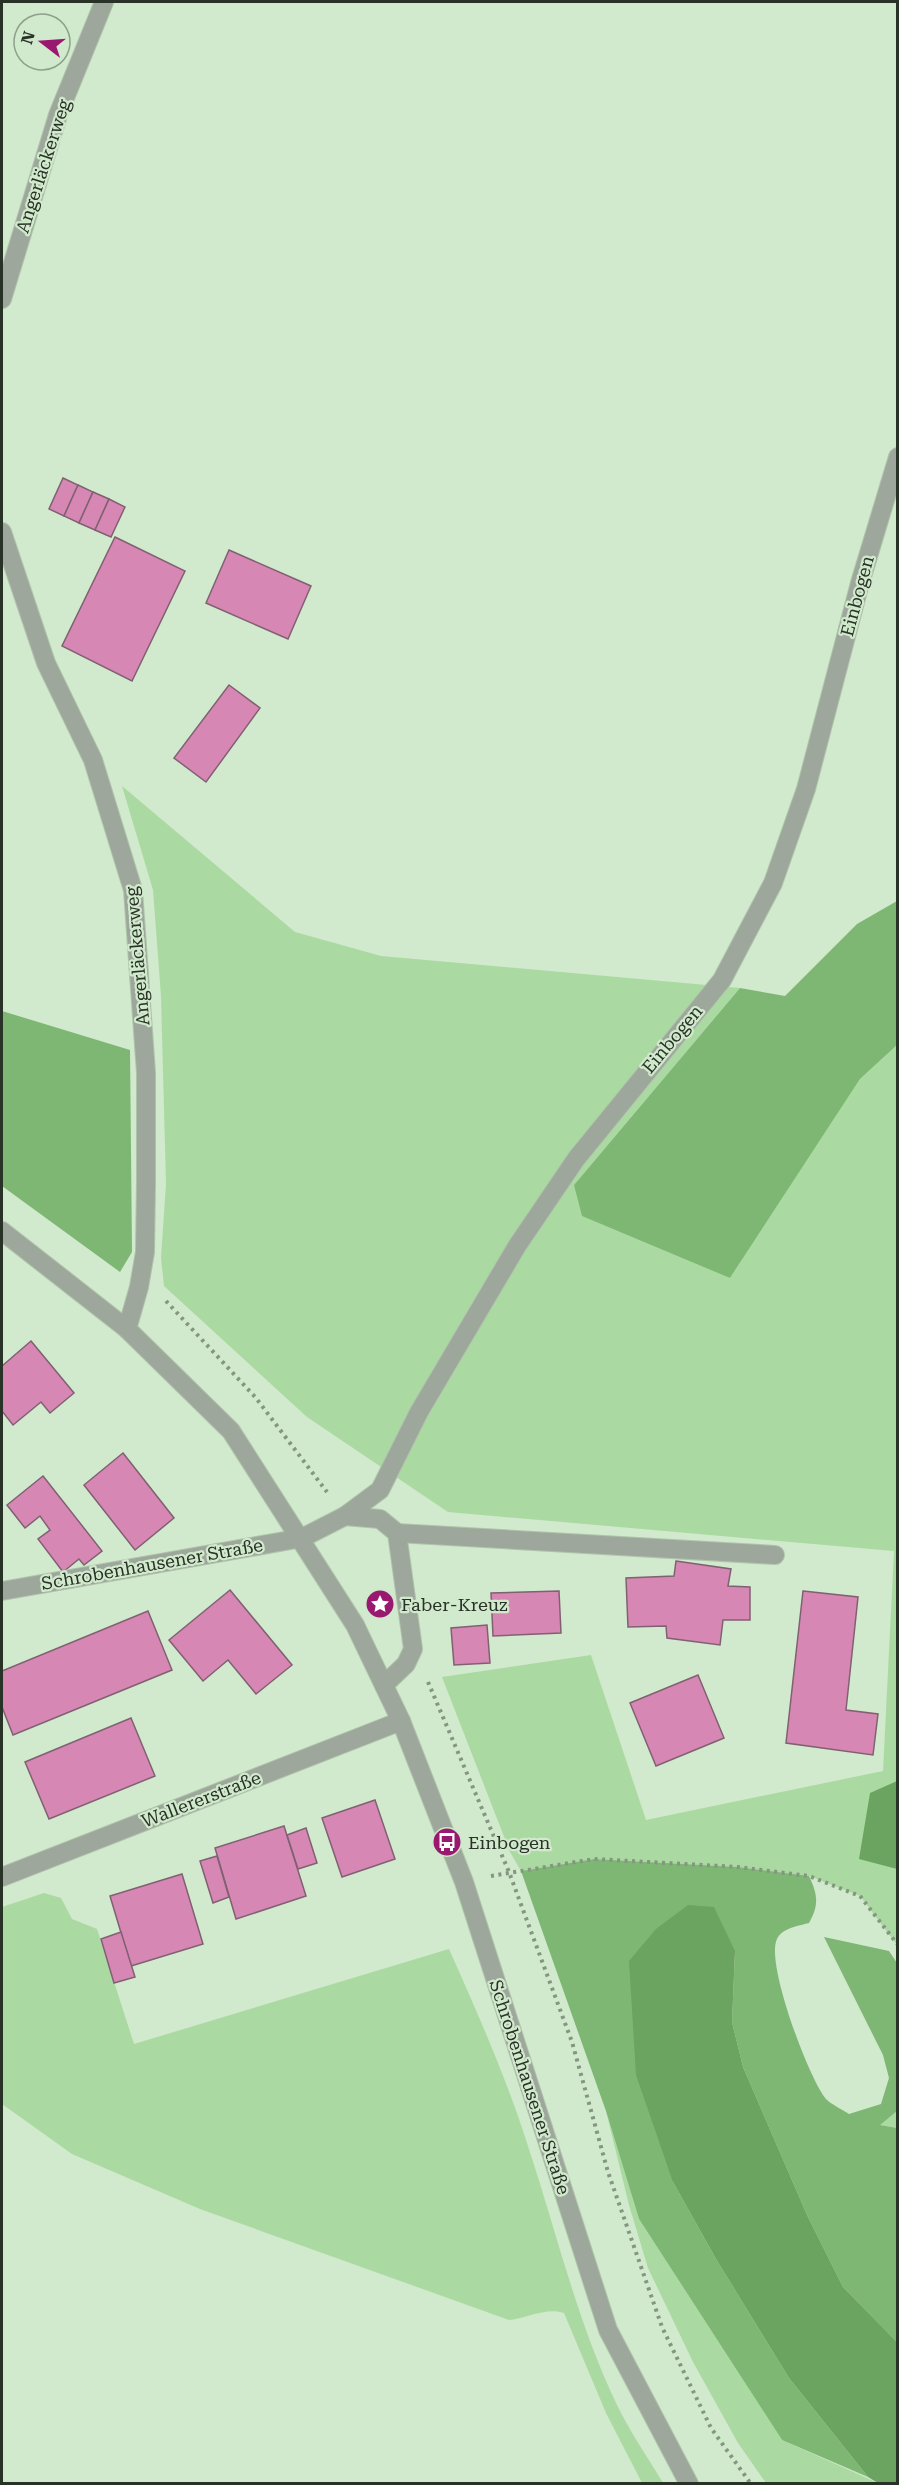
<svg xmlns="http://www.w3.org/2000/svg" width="899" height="2485" viewBox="0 0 899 2485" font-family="'Roboto Serif',serif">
	<rect width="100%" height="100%" fill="#d1e9cc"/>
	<!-- green -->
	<g fill="#aadaa1">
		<polygon points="122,786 295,932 381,956 740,988 574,1185 730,1278 860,1079 897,1045 897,1945 860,1896 809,1876 738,1867 594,1859 521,1871 510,1852 442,1677 591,1655 646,1820 883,1771 894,1551 448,1512 307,1417 164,1286 161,1258 166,1184 161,996 153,890"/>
		<path d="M44 1893 61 1898 72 1919 97 1929 134 2044 449 1949C477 2012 506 2077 527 2143 556 2230 577 2322 617 2405 630 2432 648 2458 663 2483H642L606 2413 564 2313C546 2307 528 2318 509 2320L200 2209 72 2154 2 2104V1907Z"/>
		<polygon points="606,2111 639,2219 782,2440 878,2483 766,2483 738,2443 693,2362 648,2268 629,2205"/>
		<polygon points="897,2111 897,2128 879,2125"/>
	</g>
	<!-- forest -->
	<g fill="#7eb773">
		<polygon points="897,901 897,1045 860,1079 730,1278 582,1216 574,1185 740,988 785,996 857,924"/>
		<polygon points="2,1011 130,1050 132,1252 120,1272 2,1186"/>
		<path d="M594 1859 738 1867 809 1876C818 1895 819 1905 809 1923 798 1926 782 1928 777 1939 765 1962 809 2079 826 2099 832 2105 842 2109 849 2114L881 2104 889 2078 883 2055 824 1937 889 1951 897 1963V2111L880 2125 897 2128V2342L843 2287 807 2215 743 2067 732 2022 735 1951 673 2182 716 2259 789 2378 868 2477 782 2440 639 2219 606 2111 521 1871Z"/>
	</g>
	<!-- water -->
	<g fill="#6ba361">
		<polygon points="897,1781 897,1869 859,1859 870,1793"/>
		<polygon points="688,1905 714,1907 735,1951 732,2022 743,2067 807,2215 843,2287 897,2342 897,2483 878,2483 868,2477 789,2378 716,2259 673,2182 636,2075 629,1961 656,1929"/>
	</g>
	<!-- building -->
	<g fill="#d687b4" stroke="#806172" stroke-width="1.5">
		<polygon points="63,478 78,485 64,516 49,509"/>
		<polygon points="78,485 93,492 79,523 64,516"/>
		<polygon points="93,492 109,499 95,530 79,523"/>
		<polygon points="109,499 125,507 111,537 95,530"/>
		<polygon points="115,537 185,571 132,681 62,646"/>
		<polygon points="229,550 311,586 288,639 206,603"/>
		<polygon points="229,685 260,708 206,782 174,758"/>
		<polygon points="31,1341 74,1393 50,1413 41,1402 13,1425 2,1411 2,1366"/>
		<polygon points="123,1453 174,1518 135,1550 84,1485"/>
		<polygon points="43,1476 102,1551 84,1565 79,1559 63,1572 38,1539 50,1530 40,1516 25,1528 7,1505"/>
		<polygon points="676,1561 731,1569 728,1586 750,1587 750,1620 723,1620 720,1645 667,1638 666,1626 628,1627 626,1578 674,1576"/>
		<polygon points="230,1590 292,1665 256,1694 228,1660 203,1681 169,1640"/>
		<polygon points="559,1591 561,1633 493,1636 491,1593"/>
		<polygon points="803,1591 858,1597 846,1710 878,1714 873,1755 786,1743"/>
		<polygon points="148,1611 172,1670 13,1735 2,1707 2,1671"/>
		<polygon points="487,1625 490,1663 454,1665 451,1628"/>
		<polygon points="698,1675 724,1738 656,1766 630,1703"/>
		<polygon points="131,1718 155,1776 49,1819 25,1762"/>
		<polygon points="375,1800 395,1859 342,1877 322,1818"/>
		<polygon points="284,1826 306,1896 236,1919 215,1848"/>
		<polygon points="306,1828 317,1863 298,1869 287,1835"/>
		<polygon points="217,1856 229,1897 213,1903 200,1861"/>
		<polygon points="182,1874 203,1944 131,1966 110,1896"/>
		<polygon points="121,1932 135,1977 114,1983 101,1939"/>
	</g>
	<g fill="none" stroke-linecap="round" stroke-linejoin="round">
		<!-- minor casing -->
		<g stroke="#afc4ab" stroke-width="20">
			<g id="minor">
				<polyline points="2,299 58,115 104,2"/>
				<polyline points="2,532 46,663 93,760 133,890 146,1073 146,1183 145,1252 139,1287 127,1329"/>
				<polyline points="2,1231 127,1329 231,1431 355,1625 401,1721 464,1882 608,2330 689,2484"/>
				<polyline points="345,1516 380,1519 397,1533 413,1649 406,1664 384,1685"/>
				<polyline points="397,1533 775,1555"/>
				<polyline points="2,1591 302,1538 345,1516 380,1490 419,1412 517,1246 576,1159 722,980 773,883 806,789 860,583 898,457"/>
				<polyline points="2,1877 401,1721"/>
			</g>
		</g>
		<!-- path -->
		<g stroke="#849580" stroke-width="4" stroke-dasharray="3 4.5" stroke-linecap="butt">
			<polyline points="166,1301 256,1398 327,1492"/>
			<polyline points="428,1682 509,1872 572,2042 608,2172 662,2327 711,2428 751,2484"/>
			<polyline points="491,1876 594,1859 738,1867 809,1876 860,1896 898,1945"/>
		</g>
		<!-- minor -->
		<use href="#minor" stroke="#9da79b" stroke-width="18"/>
	</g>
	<!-- icons -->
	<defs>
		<g id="sight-disc" transform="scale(1.5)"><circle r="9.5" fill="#991970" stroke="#d1e9cc"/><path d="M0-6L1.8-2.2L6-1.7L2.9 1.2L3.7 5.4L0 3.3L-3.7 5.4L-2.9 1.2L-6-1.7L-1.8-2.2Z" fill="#fff"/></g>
		<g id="bus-disc" transform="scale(1.5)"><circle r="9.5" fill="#991970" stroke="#d1e9cc"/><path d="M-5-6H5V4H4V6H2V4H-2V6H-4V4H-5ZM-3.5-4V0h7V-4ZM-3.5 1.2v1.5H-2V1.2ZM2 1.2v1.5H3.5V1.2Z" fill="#fff"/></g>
	</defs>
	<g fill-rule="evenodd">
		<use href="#sight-disc" x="380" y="1604"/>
		<use href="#bus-disc" x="447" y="1842"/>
	</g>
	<g text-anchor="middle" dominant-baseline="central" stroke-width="4.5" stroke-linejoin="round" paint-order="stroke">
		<!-- street labels -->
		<g font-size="18" fill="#293227" stroke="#d1e9cc">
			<text transform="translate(43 166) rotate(-72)">Angerläckerweg</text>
			<text transform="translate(857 596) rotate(-75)">Einbogen</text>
			<text transform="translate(137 956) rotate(-95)">Angerläckerweg</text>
			<text transform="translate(672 1039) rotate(-50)">Einbogen</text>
			<text transform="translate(152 1564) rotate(-10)">Schrobenhausener Straße</text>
			<text transform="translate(201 1799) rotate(-21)">Wallererstraße</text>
			<text transform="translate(530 2087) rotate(72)">Schrobenhausener Straße</text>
		</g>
		<!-- poi labels -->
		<g font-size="18" fill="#293227" stroke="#d1e9cc" text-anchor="start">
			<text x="401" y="1604">Faber-Kreuz</text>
			<text x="468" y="1842">Einbogen</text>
		</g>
	</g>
	<!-- border -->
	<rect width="899" height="2485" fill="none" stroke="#293227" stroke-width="6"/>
	<!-- north arrow -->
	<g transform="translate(42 42) rotate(287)"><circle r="28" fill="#d1e9cc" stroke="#8ea08a" stroke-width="1.5"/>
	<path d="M0-4.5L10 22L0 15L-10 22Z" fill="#991970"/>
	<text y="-9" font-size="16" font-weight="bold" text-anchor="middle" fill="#293227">N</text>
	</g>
</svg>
